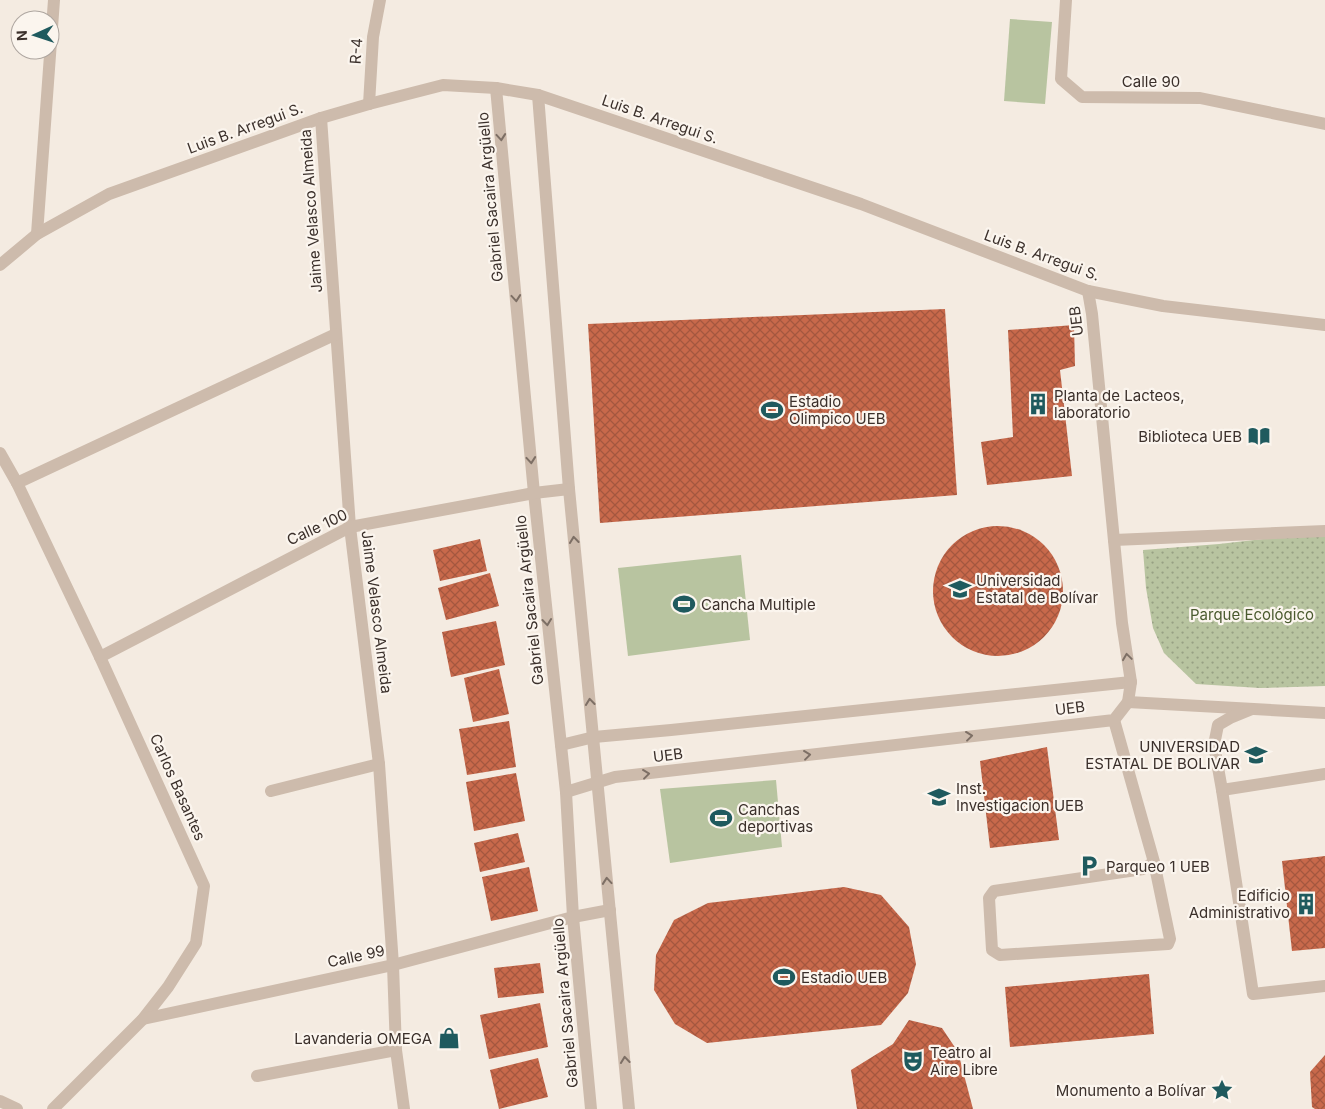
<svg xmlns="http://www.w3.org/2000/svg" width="1325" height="1109" viewBox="0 0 1325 1109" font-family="Inter,sans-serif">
	<defs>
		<pattern id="park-dots" width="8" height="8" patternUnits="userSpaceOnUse" patternTransform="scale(1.25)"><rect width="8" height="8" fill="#b8c4a0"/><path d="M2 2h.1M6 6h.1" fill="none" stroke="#97a083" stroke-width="1.8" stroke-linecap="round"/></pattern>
		<pattern id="building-cross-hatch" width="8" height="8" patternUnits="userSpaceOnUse" patternTransform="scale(1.25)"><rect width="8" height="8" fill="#c8694b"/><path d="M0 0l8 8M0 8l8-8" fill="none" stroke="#a4573f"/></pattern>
	</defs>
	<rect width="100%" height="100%" fill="#f4ebe1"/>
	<!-- green -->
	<g fill="#b8c4a0">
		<polygon points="1010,19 1052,22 1045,104 1004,101"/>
		<polygon points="741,555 750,640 628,656 618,568"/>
		<polygon points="776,780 782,847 670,863 660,789"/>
	</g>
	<!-- park -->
	<polygon fill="url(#park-dots)" points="1317,533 1325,533 1325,686 1260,688 1196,684 1164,653 1153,628 1146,588 1143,550 1219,544"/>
	<!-- building -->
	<g fill="url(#building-cross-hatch)">
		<polygon points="945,309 957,495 600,523 588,324"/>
		<polygon points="1074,325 1075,366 1060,370 1072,476 987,485 981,442 1013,437 1008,330"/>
		<circle cx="998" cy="591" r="65"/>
		<polygon points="480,539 487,571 440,581 433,550"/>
		<polygon points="490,573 499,606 446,620 438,588"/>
		<polygon points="496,621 505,665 451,677 442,632"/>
		<polygon points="499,669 509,714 473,722 464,678"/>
		<polygon points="509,721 516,767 467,775 459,729"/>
		<polygon points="1047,747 1059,840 990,848 980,761"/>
		<polygon points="516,773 525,821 474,831 466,782"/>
		<polygon points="518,833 525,862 480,872 474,843"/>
		<polygon points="1325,856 1325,948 1292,951 1282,861"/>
		<polygon points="529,867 538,911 491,921 482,877"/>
		<polygon points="844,887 881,895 909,927 916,964 908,993 881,1025 707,1043 675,1024 654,990 656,955 674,920 708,903"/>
		<polygon points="540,963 544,993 498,998 494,968"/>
		<polygon points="1149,974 1154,1034 1010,1047 1005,987"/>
		<polygon points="540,1003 548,1047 489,1059 480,1015"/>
		<polygon points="909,1020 942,1028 958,1052 973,1109 857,1109 851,1070 893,1044"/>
		<polygon points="1325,1055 1325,1109 1315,1109 1312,1107 1310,1072"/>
		<polygon points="538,1058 548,1097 499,1109 490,1070"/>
	</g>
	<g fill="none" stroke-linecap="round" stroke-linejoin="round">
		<!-- service -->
		<g stroke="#cdbbac" stroke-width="12">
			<polyline points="37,234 54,0"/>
			<polyline points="1114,540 1325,531"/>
			<polyline points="1128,702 1325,713"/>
			<polyline points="1252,709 1230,718 1218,725 1214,745 1222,790 1253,994 1325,986"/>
			<polyline points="1114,720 1154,862 1170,939 1168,944 1000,955 992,950 989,898 994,891 1143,869 1154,862"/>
			<polyline points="561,745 594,737 671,730 1131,682"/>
			<polyline points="1222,790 1325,774"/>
		</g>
		<!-- minor -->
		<g stroke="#cdbbac" stroke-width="12">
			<polyline points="1066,0 1061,79 1082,97 1200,98 1325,124"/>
			<polyline points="496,88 534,493 566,792 573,917 591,1109"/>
			<polyline points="538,95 569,489 629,1109"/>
			<polyline points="369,104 373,37 380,0"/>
			<polyline points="321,118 350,527 379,764 393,965 396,1050 404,1109"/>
			<polyline points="0,265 37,234 109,194 321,118 369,104 443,85 496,88 538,95 861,204 1088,291 1163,306 1325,325"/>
			<polyline points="0,453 17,483 100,657 204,886 196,943 168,987 143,1019 53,1109"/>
			<polyline points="17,483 336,334"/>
			<polyline points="100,657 350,527 534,493 569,489"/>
			<polyline points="271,791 379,764"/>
			<polyline points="566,792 615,777 1114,720 1128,702 1131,682 1122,623 1092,314 1088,291"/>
			<polyline points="143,1019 393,965 573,917 610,910"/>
			<polyline points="257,1076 396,1050"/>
			<polyline points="0,1101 17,1109"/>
		</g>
	</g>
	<!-- one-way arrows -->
	<defs><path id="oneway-chevron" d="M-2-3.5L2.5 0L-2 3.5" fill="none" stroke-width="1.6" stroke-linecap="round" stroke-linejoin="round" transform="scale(1.25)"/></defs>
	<g stroke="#7d6f65">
		<use href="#oneway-chevron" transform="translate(501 137) rotate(85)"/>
		<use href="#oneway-chevron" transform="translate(516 298) rotate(85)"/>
		<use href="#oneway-chevron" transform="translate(531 460) rotate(85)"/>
		<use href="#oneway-chevron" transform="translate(574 540) rotate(-96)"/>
		<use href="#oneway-chevron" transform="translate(547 622) rotate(84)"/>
		<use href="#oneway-chevron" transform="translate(1127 657) rotate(-98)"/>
		<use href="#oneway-chevron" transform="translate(590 702) rotate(-96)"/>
		<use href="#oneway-chevron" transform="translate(969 736) rotate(-7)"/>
		<use href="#oneway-chevron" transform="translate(807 755) rotate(-7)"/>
		<use href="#oneway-chevron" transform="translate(646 774) rotate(-7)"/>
		<use href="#oneway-chevron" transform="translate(607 881) rotate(-95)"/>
		<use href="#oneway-chevron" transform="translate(625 1060) rotate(-96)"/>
	</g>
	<!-- icons -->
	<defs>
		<g id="building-bare" transform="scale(1.725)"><path d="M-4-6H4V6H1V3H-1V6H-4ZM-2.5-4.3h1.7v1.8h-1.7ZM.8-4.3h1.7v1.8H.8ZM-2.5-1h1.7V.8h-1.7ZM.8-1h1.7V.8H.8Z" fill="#1f5a5e" stroke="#fbf5ee" stroke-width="2.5" paint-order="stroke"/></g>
		<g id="stadium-bare" transform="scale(1.725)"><path d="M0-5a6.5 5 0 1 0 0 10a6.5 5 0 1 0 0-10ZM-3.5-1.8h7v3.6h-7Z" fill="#1f5a5e" stroke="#fbf5ee" stroke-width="2.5" paint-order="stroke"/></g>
		<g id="library-bare" transform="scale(1.725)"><path d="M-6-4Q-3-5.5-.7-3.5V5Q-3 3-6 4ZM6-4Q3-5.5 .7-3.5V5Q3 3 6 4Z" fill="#1f5a5e" stroke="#fbf5ee" stroke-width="2.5" paint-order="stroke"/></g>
		<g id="university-bare" transform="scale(1.725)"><path d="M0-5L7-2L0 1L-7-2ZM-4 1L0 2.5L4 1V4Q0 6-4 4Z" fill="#1f5a5e" stroke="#fbf5ee" stroke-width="2.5" paint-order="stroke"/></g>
		<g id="parking-bare" transform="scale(1.725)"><path d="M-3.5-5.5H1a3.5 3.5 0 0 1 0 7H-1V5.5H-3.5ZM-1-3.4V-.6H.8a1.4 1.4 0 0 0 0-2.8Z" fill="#1f5a5e" stroke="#fbf5ee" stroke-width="2.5" paint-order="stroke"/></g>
		<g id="shop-bare" transform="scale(1.725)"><path d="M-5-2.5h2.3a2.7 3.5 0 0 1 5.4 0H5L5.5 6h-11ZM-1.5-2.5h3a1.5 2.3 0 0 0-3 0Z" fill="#1f5a5e" stroke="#fbf5ee" stroke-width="2.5" paint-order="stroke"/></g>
		<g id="theatre-bare" transform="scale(1.725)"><path d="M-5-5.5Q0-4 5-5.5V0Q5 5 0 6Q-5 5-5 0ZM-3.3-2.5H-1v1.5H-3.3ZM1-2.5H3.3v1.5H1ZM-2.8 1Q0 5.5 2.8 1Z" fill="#1f5a5e" stroke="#fbf5ee" stroke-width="2.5" paint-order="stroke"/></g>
		<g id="sight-bare" transform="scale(1.725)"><path d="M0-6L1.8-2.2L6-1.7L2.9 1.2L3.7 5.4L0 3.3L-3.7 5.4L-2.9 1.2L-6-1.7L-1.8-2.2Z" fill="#1f5a5e" stroke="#fbf5ee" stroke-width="2.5" paint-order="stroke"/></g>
	</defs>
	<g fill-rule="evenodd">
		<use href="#building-bare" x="1038" y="404"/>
		<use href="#stadium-bare" x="772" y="410"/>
		<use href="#library-bare" x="1259" y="436"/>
		<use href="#university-bare" x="960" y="589"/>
		<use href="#stadium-bare" x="684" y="604"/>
		<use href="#university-bare" x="1256" y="755"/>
		<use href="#university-bare" x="939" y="797"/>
		<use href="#stadium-bare" x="721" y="818"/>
		<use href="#parking-bare" x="1089" y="866"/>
		<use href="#building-bare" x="1306" y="904"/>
		<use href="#stadium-bare" x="784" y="977"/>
		<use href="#shop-bare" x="449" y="1038"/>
		<use href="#theatre-bare" x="913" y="1061"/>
		<use href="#sight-bare" x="1222" y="1090"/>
	</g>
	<g text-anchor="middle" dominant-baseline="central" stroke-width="4.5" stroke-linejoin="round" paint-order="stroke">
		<!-- street labels -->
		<g font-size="15" fill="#3b302b" stroke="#fbf5ee">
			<text transform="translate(356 51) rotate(-86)">R-4</text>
			<text x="1151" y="81">Calle 90</text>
			<text transform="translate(660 119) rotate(19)">Luis B. Arregui S.</text>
			<text transform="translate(245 128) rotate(-20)">Luis B. Arregui S.</text>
			<text transform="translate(490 197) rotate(-95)">Gabriel Sacaira Argüello</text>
			<text transform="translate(311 211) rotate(-94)">Jaime Velasco Almeida</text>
			<text transform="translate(1042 255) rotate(20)">Luis B. Arregui S.</text>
			<text transform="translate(1076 321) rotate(-97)">UEB</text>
			<text transform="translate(317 527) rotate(-25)">Calle 100</text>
			<text transform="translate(529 600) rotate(-96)">Gabriel Sacaira Argüello</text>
			<text transform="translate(377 612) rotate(83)">Jaime Velasco Almeida</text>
			<text transform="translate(1070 708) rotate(-7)">UEB</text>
			<text transform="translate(668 755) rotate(-7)">UEB</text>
			<text transform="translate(178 787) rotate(66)">Carlos Basantes</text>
			<text transform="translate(356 956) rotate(-12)">Calle 99</text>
			<text transform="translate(565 1003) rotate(-95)">Gabriel Sacaira Argüello</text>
		</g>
		<!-- poi labels -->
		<g font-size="15" fill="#3b302b" stroke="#fbf5ee" text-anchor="start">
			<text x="1054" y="395">Planta de Lacteos,<tspan x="1054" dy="17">laboratorio</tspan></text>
			<text x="789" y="401">Estadio<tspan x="789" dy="17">Olimpico UEB</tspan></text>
			<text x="1242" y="436" text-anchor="end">Biblioteca UEB</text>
			<text x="976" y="580">Universidad<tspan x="976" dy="17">Estatal de Bolívar</tspan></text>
			<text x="701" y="604">Cancha Multiple</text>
			<text x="1240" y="746" text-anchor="end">UNIVERSIDAD<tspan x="1240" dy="17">ESTATAL DE BOLIVAR</tspan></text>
			<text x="956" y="788">Inst.<tspan x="956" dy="17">Investigacion UEB</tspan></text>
			<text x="738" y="809">Canchas<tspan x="738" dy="17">deportivas</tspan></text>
			<text x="1106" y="866">Parqueo 1 UEB</text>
			<text x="1290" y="895" text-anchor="end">Edificio<tspan x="1290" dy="17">Administrativo</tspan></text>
			<text x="801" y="977">Estadio UEB</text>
			<text x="432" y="1038" text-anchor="end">Lavanderia OMEGA</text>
			<text x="930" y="1052">Teatro al<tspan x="930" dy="17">Aire Libre</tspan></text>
			<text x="1206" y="1090" text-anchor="end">Monumento a Bolívar</text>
		</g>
		<!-- park labels -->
		<g font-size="15" fill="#4a5a2e" stroke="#fbf5ee">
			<text x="1252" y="614">Parque Ecológico</text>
		</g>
	</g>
	<!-- north arrow -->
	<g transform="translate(35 35) rotate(267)"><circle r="24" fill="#fbf5ee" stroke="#aea6a0"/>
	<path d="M0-4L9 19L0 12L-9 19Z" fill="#1f5a5e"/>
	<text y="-8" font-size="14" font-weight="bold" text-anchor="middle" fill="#3b302b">N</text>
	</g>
</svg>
